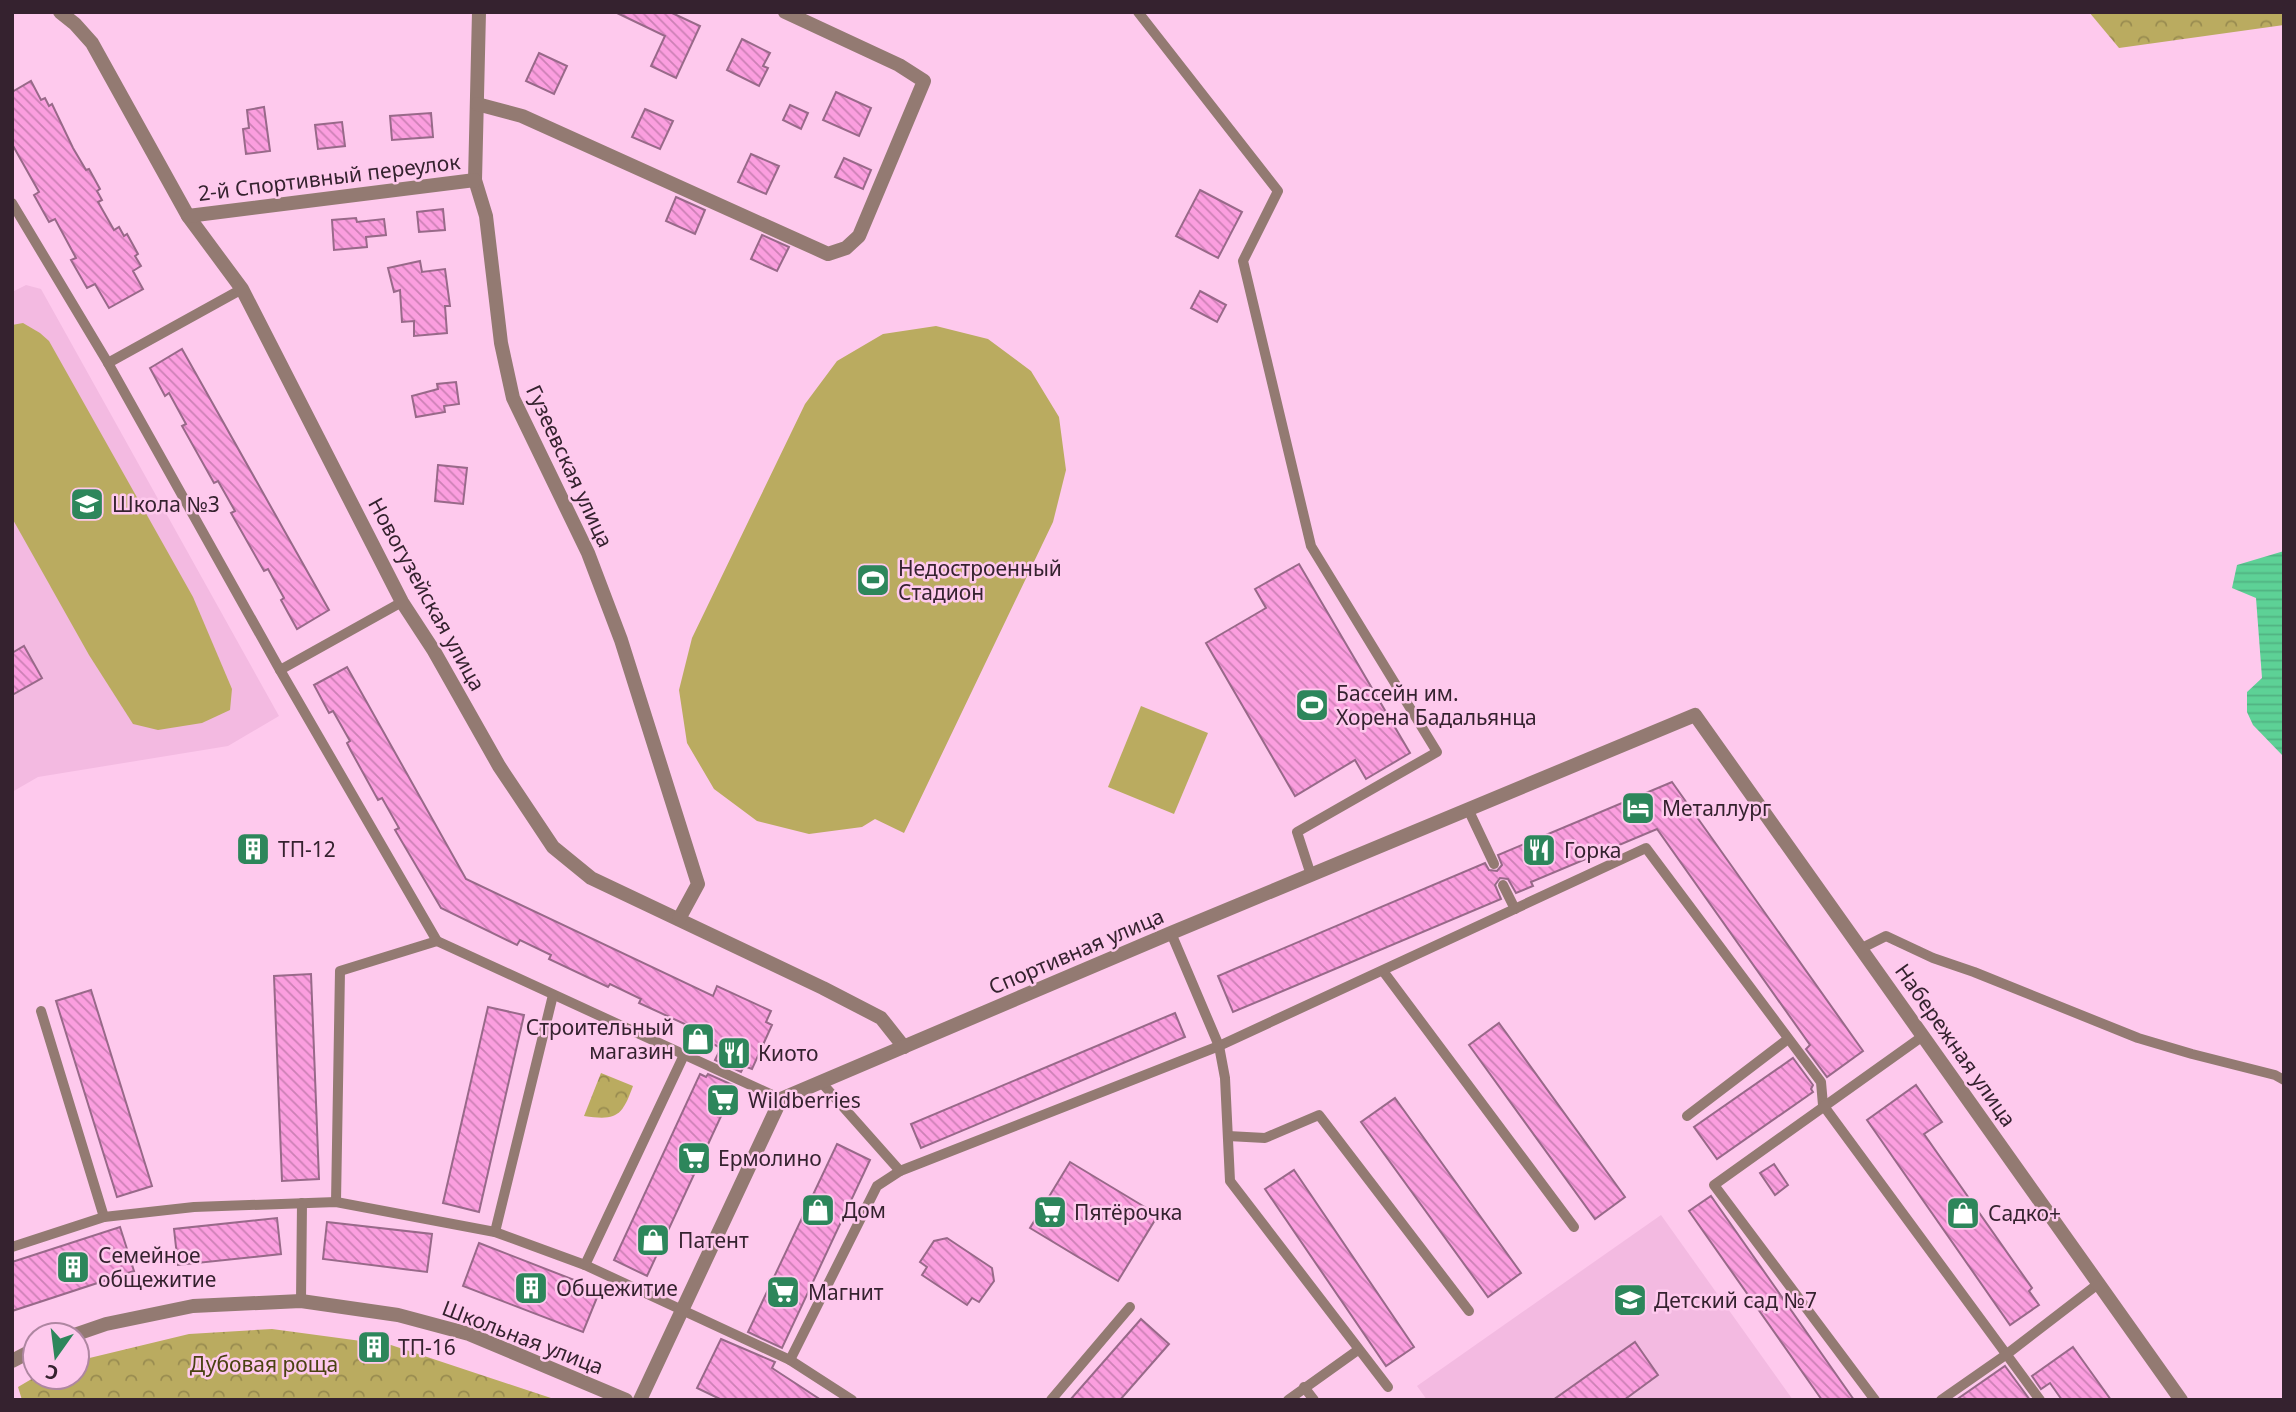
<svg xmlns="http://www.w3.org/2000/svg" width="2296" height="1412" viewBox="0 0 2296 1412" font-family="'Noto Sans',sans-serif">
	<defs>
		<pattern id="forest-crowns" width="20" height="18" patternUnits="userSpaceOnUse" patternTransform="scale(1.75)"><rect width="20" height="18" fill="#baab60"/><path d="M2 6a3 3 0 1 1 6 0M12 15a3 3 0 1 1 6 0" fill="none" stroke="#988b50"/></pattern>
		<pattern id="water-rules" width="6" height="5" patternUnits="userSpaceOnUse" patternTransform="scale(1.75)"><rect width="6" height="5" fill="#5dd196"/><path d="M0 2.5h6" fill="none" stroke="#51b382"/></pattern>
		<pattern id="building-back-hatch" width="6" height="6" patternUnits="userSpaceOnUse" patternTransform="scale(1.75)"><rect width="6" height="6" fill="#fb9edf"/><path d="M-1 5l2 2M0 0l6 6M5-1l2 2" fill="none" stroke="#cc80b5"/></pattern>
	</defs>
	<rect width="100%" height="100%" fill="#fec9ed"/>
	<!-- built -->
	<g fill="#f3bae1">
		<polygon points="26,285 41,289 279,716 228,746 38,777 12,792 12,292"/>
		<polygon points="1661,1215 1793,1400 1427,1400 1417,1386"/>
	</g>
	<!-- forest -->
	<g fill="url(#forest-crowns)">
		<polygon points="2089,12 2284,12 2284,25 2119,48"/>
		<path d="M601 1073 633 1086C622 1116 617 1121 584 1116Z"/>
		<polygon points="272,1329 391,1345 557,1400 22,1400 18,1387 35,1377 77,1377 77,1361 189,1334"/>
	</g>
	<!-- pitch -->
	<g fill="#baab60">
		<polygon points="23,323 40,333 49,341 193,597 232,689 230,710 202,723 158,730 133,724 89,655 12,518 12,325"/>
		<polygon points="936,326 988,339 1031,371 1059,417 1066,470 1053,522 904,833 875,819 862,827 809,834 757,821 714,789 687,743 679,690 692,638 805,404 837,361 883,334"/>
		<polygon points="1141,706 1208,733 1174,814 1108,787"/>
	</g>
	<!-- water -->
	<polygon fill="url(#water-rules)" points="2284,551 2284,757 2253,725 2247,712 2247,692 2262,678 2256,598 2232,588 2237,565"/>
	<!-- building -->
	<g fill="url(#building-back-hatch)" stroke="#986989" stroke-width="2">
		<polygon points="615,12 670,12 700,26 676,78 651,66 665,36"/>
		<polygon points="742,39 770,53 763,66 768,68 759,86 727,70"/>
		<polygon points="539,53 567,66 554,94 526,81"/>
		<polygon points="31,81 41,100 45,98 49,106 52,104 73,148 86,170 89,169 100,189 97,191 102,200 98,202 114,230 119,227 124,236 127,234 138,254 135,256 141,266 133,271 143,289 109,308 95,284 87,288 71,260 76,258 55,219 49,222 34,195 39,192 12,144 12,92"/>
		<polygon points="836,92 871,108 859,136 823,120"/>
		<polygon points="790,105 808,113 801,129 783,120"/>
		<polygon points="264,107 270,151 246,154 243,129 249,128 247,110"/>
		<polygon points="645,109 673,121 660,149 632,137"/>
		<polygon points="431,113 433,137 392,140 390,116"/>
		<polygon points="342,122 345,146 318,149 315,125"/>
		<polygon points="751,154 779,166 766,194 738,182"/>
		<polygon points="844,158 871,170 863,189 835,177"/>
		<polygon points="1200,190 1242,212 1218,258 1176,236"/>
		<polygon points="676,197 705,210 695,234 666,221"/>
		<polygon points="443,209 445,230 419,232 417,212"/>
		<polygon points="356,218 357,222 384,219 386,235 366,237 367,247 334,250 332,220"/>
		<polygon points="762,235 789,247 777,271 751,259"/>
		<polygon points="420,261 422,272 445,269 450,306 445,306 447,333 414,336 414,321 402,322 400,290 394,292 388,268"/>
		<polygon points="1200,291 1226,305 1217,322 1191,308"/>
		<polygon points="182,349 329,610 297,629 281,600 284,598 268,569 264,571 231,513 235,511 218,481 214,483 182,426 186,424 169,393 165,396 150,368"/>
		<polygon points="456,382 459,404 444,406 445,412 416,417 412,396 438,389 437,384"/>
		<polygon points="438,465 467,468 463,504 435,501"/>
		<polygon points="1299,564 1410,753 1366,779 1355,760 1295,796 1206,643 1266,608 1255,589"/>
		<polygon points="24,646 42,678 12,695 12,653"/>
		<polygon points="347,667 466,879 713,996 717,986 771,1011 766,1022 772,1025 752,1069 744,1066 741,1072 715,1060 721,1048 711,1043 713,1037 639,1003 641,999 610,984 608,987 549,959 551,955 520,940 517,945 441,908 395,830 399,828 382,798 378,800 351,751 347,743 350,741 333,711 329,713 314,685"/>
		<polygon points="1672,782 1863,1051 1827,1077 1806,1049 1810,1045 1657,829 1531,882 1533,886 1516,893 1508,879 1500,878 1495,885 1501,899 1233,1012 1218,976 1485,863 1489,870 1497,871 1502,865 1498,855"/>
		<polygon points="242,838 267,843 264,859 238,855"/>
		<polygon points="311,974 319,1179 282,1181 274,976"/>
		<polygon points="91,990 152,1186 117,1197 56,1001"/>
		<polygon points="488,1007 524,1015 479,1212 443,1203"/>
		<polygon points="1175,1013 1185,1037 921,1148 911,1124"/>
		<polygon points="1499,1023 1625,1197 1595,1219 1469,1045"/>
		<polygon points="1793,1058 1813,1085 1811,1089 1813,1092 1717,1159 1694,1127"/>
		<polygon points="700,1074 706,1077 708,1074 735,1086 647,1276 614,1260"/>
		<polygon points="1916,1085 1942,1122 1924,1134 2032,1288 2029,1291 2039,1305 2010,1325 1867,1120"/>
		<polygon points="1395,1098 1521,1273 1488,1297 1361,1122"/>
		<polygon points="837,1144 870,1160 782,1348 748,1332"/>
		<polygon points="1070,1162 1158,1215 1118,1281 1030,1228"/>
		<polygon points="1774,1164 1788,1185 1775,1195 1760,1173"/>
		<polygon points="1294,1170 1414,1347 1386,1366 1265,1189"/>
		<polygon points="1711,1196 1770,1280 1854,1400 1822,1400 1689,1211"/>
		<polygon points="277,1218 281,1254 178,1265 174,1229"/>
		<polygon points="327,1222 432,1234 427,1272 323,1259"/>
		<polygon points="120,1227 134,1271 12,1311 12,1262"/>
		<polygon points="947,1238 992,1268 994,1281 979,1302 972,1298 967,1305 922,1275 927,1267 920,1262 934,1241"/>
		<polygon points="479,1243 600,1290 583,1332 463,1286"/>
		<polygon points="1141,1319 1169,1344 1120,1400 1070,1400"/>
		<polygon points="721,1339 775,1362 772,1368 821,1400 722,1400 697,1388"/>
		<polygon points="1635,1342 1658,1375 1624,1400 1553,1400"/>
		<polygon points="2073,1347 2111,1400 2062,1400 2050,1383 2041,1389 2032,1376"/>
		<polygon points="2005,1366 2030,1400 1956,1400"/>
	</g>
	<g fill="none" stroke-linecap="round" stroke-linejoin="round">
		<!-- service -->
		<g stroke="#937a72" stroke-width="10">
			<polyline points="1138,12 1278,191 1243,261 1311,546 1437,752 1297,832 1311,875"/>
			<polyline points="12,203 108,363 280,670 437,941 781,1099"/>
			<polyline points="108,363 242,289"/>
			<polyline points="280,670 402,602"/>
			<polyline points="1468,809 1494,864"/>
			<polyline points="1503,885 1515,909"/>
			<polyline points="1171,933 1219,1046 1225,1078 1230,1181 1388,1387"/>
			<polyline points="1862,948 1886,936 1933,958 1974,972 2138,1038 2192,1054 2275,1075 2284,1080"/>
			<polyline points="1383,971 1574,1227"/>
			<polyline points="41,1011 104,1217"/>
			<polyline points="821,1082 900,1171 1219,1046 1646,848 1821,1082 1823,1105 2040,1400"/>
			<polyline points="1687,1116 1788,1039"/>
			<polyline points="1228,1136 1265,1138 1319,1115 1469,1311"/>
			<polyline points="336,1202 340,971 437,941"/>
			<polyline points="495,1232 553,995"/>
			<polyline points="12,1247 104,1217 194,1207 336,1202 495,1232 585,1265 790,1360 852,1400"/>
			<polyline points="585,1265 684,1055"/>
			<polyline points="301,1301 302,1203"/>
			<polyline points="790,1360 877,1186 900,1171"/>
			<polyline points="1304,1387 1314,1400"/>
			<polyline points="1051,1400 1130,1307"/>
			<polyline points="1288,1400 1358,1350"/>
			<polyline points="1875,1400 1714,1185 1923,1036"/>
			<polyline points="1941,1400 2007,1354 2098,1284"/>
		</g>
		<!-- minor -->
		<g stroke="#937a72" stroke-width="14">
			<polyline points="60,12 75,24 92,43 188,216 242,289 402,602 434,651 499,766 553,847 591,878 823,988 881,1018 904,1047"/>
			<polyline points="479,12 475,180 486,216 501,343 513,398 588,553 621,640 698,884 679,919"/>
			<polyline points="477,104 522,116 828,254 846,248 859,236 924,81 899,65 785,12"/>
			<polyline points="188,216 475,180"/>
			<polyline points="74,1335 106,1324 193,1306 301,1301 398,1315 469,1334 626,1400"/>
			<polyline points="12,1361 35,1349"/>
			<polyline points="640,1400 781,1099 1171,933 1695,715 2181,1400"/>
		</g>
	</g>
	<!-- icons -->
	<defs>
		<g id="school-square" transform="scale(1.75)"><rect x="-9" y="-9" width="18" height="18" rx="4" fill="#2d865b" stroke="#fec9ed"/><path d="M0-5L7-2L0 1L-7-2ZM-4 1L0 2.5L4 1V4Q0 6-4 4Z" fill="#fff"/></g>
		<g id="stadium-square" transform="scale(1.75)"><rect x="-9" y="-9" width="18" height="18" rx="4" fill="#2d865b" stroke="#fec9ed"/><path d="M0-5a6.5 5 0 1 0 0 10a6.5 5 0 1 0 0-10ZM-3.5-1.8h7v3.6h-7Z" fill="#fff"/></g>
		<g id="hotel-square" transform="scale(1.75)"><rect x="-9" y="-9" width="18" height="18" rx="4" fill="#2d865b" stroke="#fec9ed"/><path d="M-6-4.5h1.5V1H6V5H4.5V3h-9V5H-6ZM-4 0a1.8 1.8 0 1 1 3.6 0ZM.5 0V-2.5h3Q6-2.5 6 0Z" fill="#fff"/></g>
		<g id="building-square" transform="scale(1.75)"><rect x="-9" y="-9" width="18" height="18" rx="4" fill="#2d865b" stroke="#fec9ed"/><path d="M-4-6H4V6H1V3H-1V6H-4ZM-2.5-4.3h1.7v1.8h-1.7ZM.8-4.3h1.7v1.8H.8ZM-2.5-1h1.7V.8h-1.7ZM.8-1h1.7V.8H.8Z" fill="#fff"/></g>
		<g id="restaurant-square" transform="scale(1.75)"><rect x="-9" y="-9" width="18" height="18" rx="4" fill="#2d865b" stroke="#fec9ed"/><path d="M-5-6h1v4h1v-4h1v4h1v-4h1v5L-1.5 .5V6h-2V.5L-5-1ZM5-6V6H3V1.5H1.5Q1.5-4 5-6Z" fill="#fff"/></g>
		<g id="shop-square" transform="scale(1.75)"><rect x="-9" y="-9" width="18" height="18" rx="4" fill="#2d865b" stroke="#fec9ed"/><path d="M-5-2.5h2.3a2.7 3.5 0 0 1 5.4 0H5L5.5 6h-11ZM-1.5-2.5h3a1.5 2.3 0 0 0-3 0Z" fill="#fff"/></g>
		<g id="supermarket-square" transform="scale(1.75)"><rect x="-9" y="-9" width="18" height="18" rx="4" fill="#2d865b" stroke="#fec9ed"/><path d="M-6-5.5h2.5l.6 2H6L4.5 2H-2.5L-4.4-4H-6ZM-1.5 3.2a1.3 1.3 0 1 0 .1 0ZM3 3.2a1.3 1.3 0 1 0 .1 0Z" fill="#fff"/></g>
	</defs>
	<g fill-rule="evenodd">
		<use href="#school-square" x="87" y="504"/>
		<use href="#stadium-square" x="873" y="580"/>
		<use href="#stadium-square" x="1312" y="705"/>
		<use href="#hotel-square" x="1638" y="808"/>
		<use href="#building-square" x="253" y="849"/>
		<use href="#restaurant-square" x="1539" y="850"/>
		<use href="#shop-square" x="698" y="1039"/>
		<use href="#restaurant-square" x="734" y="1053"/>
		<use href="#supermarket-square" x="723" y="1100"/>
		<use href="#supermarket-square" x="694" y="1158"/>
		<use href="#shop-square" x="818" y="1210"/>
		<use href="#supermarket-square" x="1050" y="1212"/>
		<use href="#shop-square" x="1963" y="1213"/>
		<use href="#shop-square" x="653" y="1240"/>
		<use href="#building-square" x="73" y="1267"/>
		<use href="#building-square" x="531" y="1288"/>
		<use href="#supermarket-square" x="783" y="1292"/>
		<use href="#school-square" x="1630" y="1300"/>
		<use href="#building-square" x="374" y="1347"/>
	</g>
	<g text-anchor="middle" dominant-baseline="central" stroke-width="5" stroke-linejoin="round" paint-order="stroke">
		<!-- street labels -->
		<g font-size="21" fill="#35222f" stroke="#fec9ed">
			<text transform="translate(329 177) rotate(-7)">2-й Спортивный переулок</text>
			<text transform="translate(570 466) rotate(65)">Гузеевская улица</text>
			<text transform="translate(427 594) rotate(61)">Новогузейская улица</text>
			<text transform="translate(1076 951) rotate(-23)">Спортивная улица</text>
			<text transform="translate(1956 1045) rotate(55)">Набережная улица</text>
			<text transform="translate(523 1337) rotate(21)">Школьная улица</text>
		</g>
		<!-- poi labels -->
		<g font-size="21" fill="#35222f" stroke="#fec9ed" text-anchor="start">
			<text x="112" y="504">Школа №3</text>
			<text x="898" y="568">Недостроенный<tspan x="898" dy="24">Стадион</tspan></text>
			<text x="1336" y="693">Бассейн им.<tspan x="1336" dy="24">Хорена Бадальянца</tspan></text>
			<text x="1662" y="808">Металлург</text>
			<text x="278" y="849">ТП-12</text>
			<text x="1564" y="850">Горка</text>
			<text x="674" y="1027" text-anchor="end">Строительный<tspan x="674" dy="24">магазин</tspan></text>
			<text x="758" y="1053">Киото</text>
			<text x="748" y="1100">Wildberries</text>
			<text x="718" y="1158">Ермолино</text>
			<text x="842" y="1210">Дом</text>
			<text x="1074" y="1212">Пятёрочка</text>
			<text x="1988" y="1213">Садко+</text>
			<text x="678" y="1240">Патент</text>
			<text x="98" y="1255">Семейное<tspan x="98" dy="24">общежитие</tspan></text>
			<text x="556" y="1288">Общежитие</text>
			<text x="808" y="1292">Магнит</text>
			<text x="1654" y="1300">Детский сад №7</text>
			<text x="398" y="1347">ТП-16</text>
		</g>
		<!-- park labels -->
		<g font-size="21" fill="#4a4211" stroke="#fec9ed">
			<text x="264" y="1364">Дубовая роща</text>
		</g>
	</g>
	<!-- border -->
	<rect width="2296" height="1412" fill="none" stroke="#35222f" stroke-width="28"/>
	<!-- north arrow -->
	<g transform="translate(56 1356) rotate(194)"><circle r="33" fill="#fec9ed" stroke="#ae86a1" stroke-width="2"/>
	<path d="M0-5L12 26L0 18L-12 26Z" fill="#2d865b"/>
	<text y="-10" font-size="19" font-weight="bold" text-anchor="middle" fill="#35222f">С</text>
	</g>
</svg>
